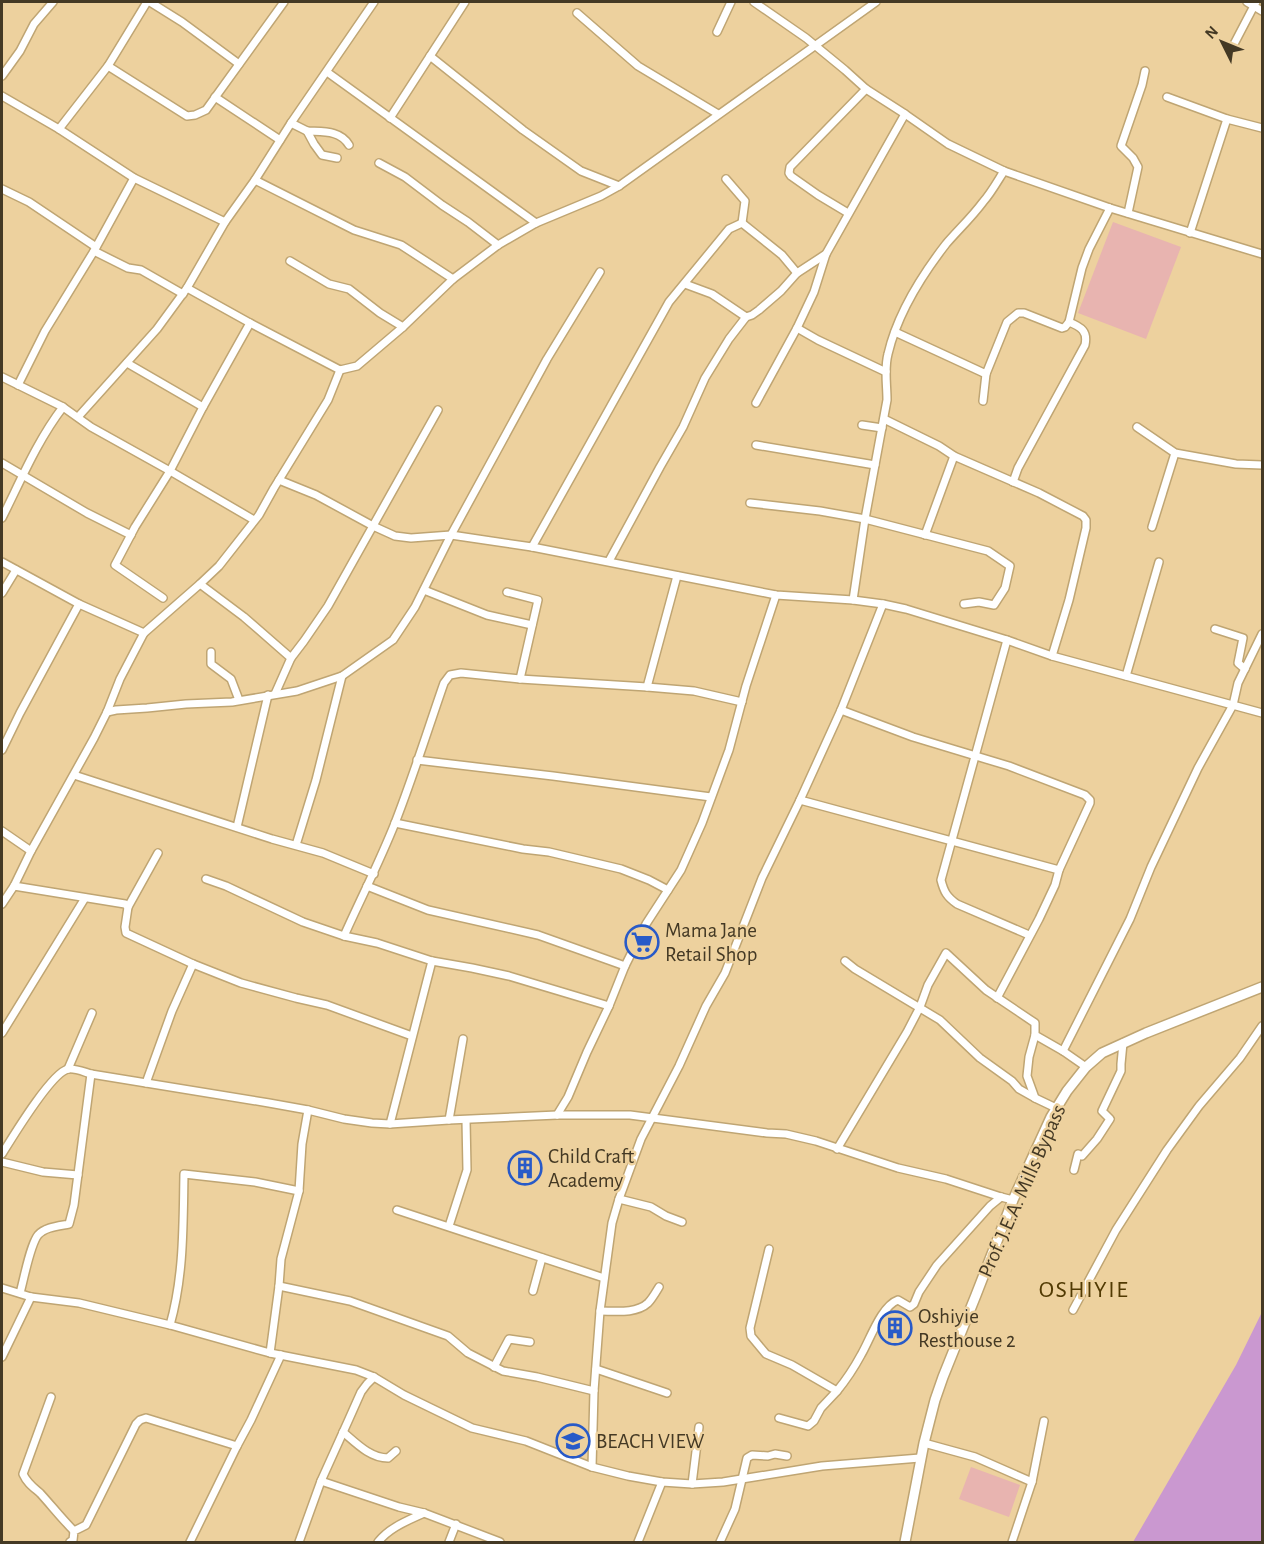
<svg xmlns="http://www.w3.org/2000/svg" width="1264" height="1544" viewBox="0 0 1264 1544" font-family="'Alegreya Sans',sans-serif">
	<rect width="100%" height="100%" fill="#edd19e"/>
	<!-- green -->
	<g fill="#e8b4b0">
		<polygon points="1113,222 1181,247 1146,339 1078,313"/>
		<polygon points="971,1467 1020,1485 1009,1517 959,1499"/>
	</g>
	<!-- water -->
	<polygon fill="#ca98d0" points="1262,1312 1262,1542 1133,1542 1236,1365"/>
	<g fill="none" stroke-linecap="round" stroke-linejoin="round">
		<!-- street casing -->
		<g stroke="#bfa573" stroke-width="10">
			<g id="street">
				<polyline points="150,2 182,22 239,64"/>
				<polyline points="754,2 806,38 845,70 866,89 905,114 948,144 1004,171 1110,208 1262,254"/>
				<polyline points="1247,2 1262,11"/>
				<polyline points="577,13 638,66 718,114"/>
				<polyline points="717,32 731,2"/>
				<polyline points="1233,46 1256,2"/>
				<polyline points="430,56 523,130 581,171 619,186"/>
				<polyline points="108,66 187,116 195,115 206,110 284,2"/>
				<polyline points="327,72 536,223"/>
				<polyline points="2,76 20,51 34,24 53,2"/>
				<polyline points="2,96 59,129 134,178 225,222"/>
				<polyline points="215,97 280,140"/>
				<polyline points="1167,97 1227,119 1262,128"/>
				<polyline points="390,118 465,2"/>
				<polyline points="291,123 307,131 314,144 322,155 337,158"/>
				<polyline points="59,129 108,66 147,2"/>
				<path d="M307 131C323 132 340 130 349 145"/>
				<polyline points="379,163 405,177 442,205 468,222 498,245"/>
				<polyline points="726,179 745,201 742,223"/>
				<polyline points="255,180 354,230 401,245 453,279"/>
				<polyline points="2,189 29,202 96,247"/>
				<polyline points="848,213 818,195 791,176 789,173 790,167 866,89"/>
				<polyline points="1128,213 1138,167 1133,158 1121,146 1142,85 1145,71"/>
				<polyline points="1190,233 1227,119"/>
				<polyline points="94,251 128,268 141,270 183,294"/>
				<polyline points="290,261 329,284 349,289 380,313 403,327"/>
				<polyline points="685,284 712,294 746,317"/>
				<polyline points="187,288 250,323 340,370 357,366 403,327 453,279 498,245 536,223 601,196 619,186 876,2"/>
				<polyline points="797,328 818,340 886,372"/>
				<polyline points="895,332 986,374"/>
				<polyline points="127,363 203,407"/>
				<polyline points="2,377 63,407 91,427 170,471 254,520"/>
				<polyline points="18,385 45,331 94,251 134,178"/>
				<polyline points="983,401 986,374 1007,322 1018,313 1024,313 1062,328 1065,327 1069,322 1082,268 1089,249 1110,208"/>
				<polyline points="756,403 797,328 814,292 826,254"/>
				<polyline points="78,417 157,329 187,288 225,222 255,180 291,123 374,2"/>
				<polyline points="884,419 939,446 954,456 1039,493 1083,516 1086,520 1086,528 1069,600 1052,656"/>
				<polyline points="862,425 882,428"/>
				<polyline points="1137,427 1175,453 1236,464 1262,465"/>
				<polyline points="756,445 875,465"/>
				<polyline points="2,463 87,513 131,535"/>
				<polyline points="279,480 316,495 373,526 395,536 411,538 451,535 532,547 776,595 853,600 883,604 906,609 1007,640 1052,656 1262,713"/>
				<path d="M1013 482 1018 468 1085 345C1088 331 1081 327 1069 322"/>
				<polyline points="750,503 820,511 865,519 988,551 1010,566 1005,588 994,605 979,602 964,604"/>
				<path d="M2 518C21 480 37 441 63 407"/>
				<polyline points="1152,527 1175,453"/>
				<polyline points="925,535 954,456"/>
				<polyline points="532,547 669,302 729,229 742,223 782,255 797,273"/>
				<polyline points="609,561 660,467 683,427 705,378 729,339 746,317 752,315 759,310 781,291 797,273 826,254 905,114"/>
				<polyline points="2,562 79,604 144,633"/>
				<polyline points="200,584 244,617 291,658 304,641 328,606 438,410"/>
				<polyline points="424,590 487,615 532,625"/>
				<polyline points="507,592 538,600 520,679"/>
				<polyline points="2,593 16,570"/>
				<polyline points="163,598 115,565 135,527 170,471 203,407 250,323"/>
				<path d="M853 600 865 519 887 400C887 384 884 369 888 354 897 315 922 275 946 244 958 230 972 217 983 202 991 193 997 182 1004 171"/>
				<polyline points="1215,629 1243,638 1238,663 1245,669"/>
				<path d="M1007 640 941 880C944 892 947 897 957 904L1029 935"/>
				<polyline points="211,652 211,664 231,679 239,700"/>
				<polyline points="1126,676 1159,562"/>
				<polyline points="647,687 677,576"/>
				<polyline points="275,694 291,658"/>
				<polyline points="841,710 913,737 1009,766 1085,795 1090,800 1090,803 1059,870 1055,885 1039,919 997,998"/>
				<polyline points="107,712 116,710 147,708 186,704 232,702 297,691 342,676 393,640 415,607 451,535 547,359 600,272"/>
				<polyline points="2,750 20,713 79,604"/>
				<polyline points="417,760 553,776 711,797"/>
				<polyline points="74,775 272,839 323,853 374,874"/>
				<polyline points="800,800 1059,870"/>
				<polyline points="395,823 523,849 549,852 621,869 649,880 668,890"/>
				<polyline points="237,827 268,695"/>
				<polyline points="2,831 31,851"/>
				<polyline points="296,845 316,780 342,676"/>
				<polyline points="206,879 226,886 303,922 344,936 377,943 432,961 472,968 509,976 609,1006"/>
				<polyline points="14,886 125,904 128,907 125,927 126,933 193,964 241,983 296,998 327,1005 412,1036"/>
				<polyline points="367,886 428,910 538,935 625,966"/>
				<polyline points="2,904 14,886 31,851 94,738 107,712 120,679 144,633 200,584 219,566 259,515 274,488 328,400 340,370"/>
				<polyline points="128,907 158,853"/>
				<path d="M344 936C361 898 380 861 395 823 413 777 428 729 444 683L450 675 461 673 520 679 647 687 694 691 742 702"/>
				<polyline points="845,961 855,969 940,1020 980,1058 1012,1081 1019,1089 1035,1098"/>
				<polyline points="2,1033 85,898"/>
				<polyline points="1035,1035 1029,1057 1027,1076 1035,1098 1056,1108"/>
				<polyline points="1063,1051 1130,919 1151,867 1198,768 1233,705 1238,683 1262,634"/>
				<polyline points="68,1069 92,1013"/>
				<polyline points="146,1083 172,1011 193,964"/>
				<polyline points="557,1115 568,1097 587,1052 609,1006 625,966 646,924 681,870 702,823 729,750 746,686 776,595"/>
				<polyline points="449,1120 463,1039"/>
				<polyline points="390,1124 432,961"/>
				<polyline points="837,1149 907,1032 920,1007 928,985 946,953 986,990 1035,1023 1035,1035 1063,1051 1086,1067"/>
				<path d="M2 1154C12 1138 51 1073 68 1069 75 1068 84 1072 91 1074L269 1103 308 1110 344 1119 372 1123 390 1124 449 1120 557 1115H630L767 1133 786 1134 816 1141 898 1168 946 1179 1001 1197 1013 1200"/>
				<polyline points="2,1162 43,1172 78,1175"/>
				<polyline points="1074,1170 1078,1154 1082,1156 1097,1139 1110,1119 1102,1111 1121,1071 1121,1064 1123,1043"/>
				<polyline points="619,1199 651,1207 666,1216 682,1222"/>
				<polyline points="397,1210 604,1278"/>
				<polyline points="449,1226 467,1170 466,1120"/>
				<polyline points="769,1249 750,1328 751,1336 766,1354 792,1365 837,1391 821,1408 814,1421 808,1426 779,1418"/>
				<polyline points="279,1286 350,1301 448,1336 468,1353 503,1371 537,1377 594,1391"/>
				<polyline points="2,1288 31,1297 79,1303 170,1325 270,1353 356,1370 374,1377 404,1395 472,1428 526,1441 592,1467 628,1476 662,1482 692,1484 723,1482 822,1466 920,1458"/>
				<polyline points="533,1291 542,1258"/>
				<path d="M20 1293C24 1279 30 1245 38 1235 45 1227 59 1226 69 1224L74 1205 91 1074"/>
				<polyline points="1073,1310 1116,1230 1167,1150 1199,1106 1240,1058 1262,1026"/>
				<path d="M600 1311C615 1311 636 1314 648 1303 652 1299 656 1292 659 1287"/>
				<path d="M170 1325C184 1276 183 1225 184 1174L255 1182 299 1191"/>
				<polyline points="270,1353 279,1286 281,1259 299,1191 302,1144 308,1110"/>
				<polyline points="2,1357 31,1297"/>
				<polyline points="494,1367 509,1339 530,1342"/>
				<polyline points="596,1369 667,1393"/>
				<path d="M837 1391C846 1380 854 1368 861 1355 870 1340 881 1306 898 1300L910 1307 914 1304 919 1292 937 1265 990 1206 1001 1197"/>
				<path d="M51 1397 23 1474C27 1483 33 1487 40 1493 51 1505 62 1519 74 1531"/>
				<path d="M343 1432C356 1443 370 1458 388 1458L396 1451"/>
				<polyline points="924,1443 975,1457 1032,1482"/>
				<polyline points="592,1467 594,1391 600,1311 612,1223 619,1199 641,1139 679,1066 706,1006 725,973 762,878 800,800 841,710 883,604"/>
				<polyline points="321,1481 399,1507 424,1513 500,1542"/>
				<polyline points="692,1484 699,1427"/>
				<polyline points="70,1542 73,1540 74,1531 86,1525 136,1424 140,1420 146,1418 237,1446"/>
				<polyline points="190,1542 237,1446 251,1420 281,1355"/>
				<polyline points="299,1542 321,1481 349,1419 361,1392 367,1384 374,1377"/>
				<path d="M378 1542C390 1527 407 1521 424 1513"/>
				<polyline points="449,1542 456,1524"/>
				<polyline points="638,1542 662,1482"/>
				<polyline points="720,1542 735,1509 747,1458 752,1455 768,1456 775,1454 787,1456"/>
				<polyline points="1012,1542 1032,1482 1044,1421"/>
			</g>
		</g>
		<!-- secondary casing -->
		<g stroke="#bfa573" stroke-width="12">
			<polyline id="secondary" points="905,1542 924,1443 935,1400 943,1377 976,1295 1013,1200 1051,1117 1067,1091 1086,1067 1102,1053 1146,1033 1262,987"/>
		</g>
		<!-- street -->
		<use href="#street" stroke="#fff" stroke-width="7"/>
		<!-- secondary -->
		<use href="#secondary" stroke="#fff" stroke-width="9"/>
	</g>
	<!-- icons -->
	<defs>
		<g id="supermarket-ring" transform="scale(1.725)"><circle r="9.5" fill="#edd19e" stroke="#285ac8" stroke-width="1.5"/><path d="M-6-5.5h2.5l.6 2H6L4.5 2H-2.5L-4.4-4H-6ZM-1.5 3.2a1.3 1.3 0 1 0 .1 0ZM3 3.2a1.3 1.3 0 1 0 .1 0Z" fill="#285ac8"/></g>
		<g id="building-ring" transform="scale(1.725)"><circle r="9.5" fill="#edd19e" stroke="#285ac8" stroke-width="1.5"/><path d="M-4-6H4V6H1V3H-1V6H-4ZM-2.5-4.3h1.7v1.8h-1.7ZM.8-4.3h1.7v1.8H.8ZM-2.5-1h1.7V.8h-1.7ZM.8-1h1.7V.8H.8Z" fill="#285ac8"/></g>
		<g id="school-ring" transform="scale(1.725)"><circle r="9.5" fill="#edd19e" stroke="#285ac8" stroke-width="1.5"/><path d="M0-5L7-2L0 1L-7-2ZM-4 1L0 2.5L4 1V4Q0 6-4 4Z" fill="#285ac8"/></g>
	</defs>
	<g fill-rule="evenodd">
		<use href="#supermarket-ring" x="642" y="942"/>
		<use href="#building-ring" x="525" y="1168"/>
		<use href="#building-ring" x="895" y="1328"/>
		<use href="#school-ring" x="573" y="1441"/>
	</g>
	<g text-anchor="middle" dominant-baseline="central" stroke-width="5" stroke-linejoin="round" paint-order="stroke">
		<!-- poi labels -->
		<g font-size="21" fill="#443924" stroke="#edd19e" text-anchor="start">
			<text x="665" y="930">Mama Jane<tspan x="665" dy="24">Retail Shop</tspan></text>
			<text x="548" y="1156">Child Craft<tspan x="548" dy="24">Academy</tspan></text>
			<text x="918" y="1316">Oshiyie<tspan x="918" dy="24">Resthouse 2</tspan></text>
			<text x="596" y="1441">BEACH VIEW</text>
		</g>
		<!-- street labels -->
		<g font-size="21" fill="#443924" stroke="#edd19e">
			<text transform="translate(1022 1191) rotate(-66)">Prof. J.E.A. Mills Bypass</text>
		</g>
		<!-- quarter labels -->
		<g font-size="24" letter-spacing="1.5" fill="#513a03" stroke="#edd19e">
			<text x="1084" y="1290">OSHIYIE</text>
		</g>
	</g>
	<!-- border -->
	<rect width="1264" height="1544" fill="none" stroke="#443924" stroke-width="6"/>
	<!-- north arrow -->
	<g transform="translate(1222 42) rotate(313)" stroke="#edd19e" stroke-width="4.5" paint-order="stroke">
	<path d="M0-4.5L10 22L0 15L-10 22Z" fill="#443924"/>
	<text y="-9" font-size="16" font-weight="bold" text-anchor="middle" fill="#443924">N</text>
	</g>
</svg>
